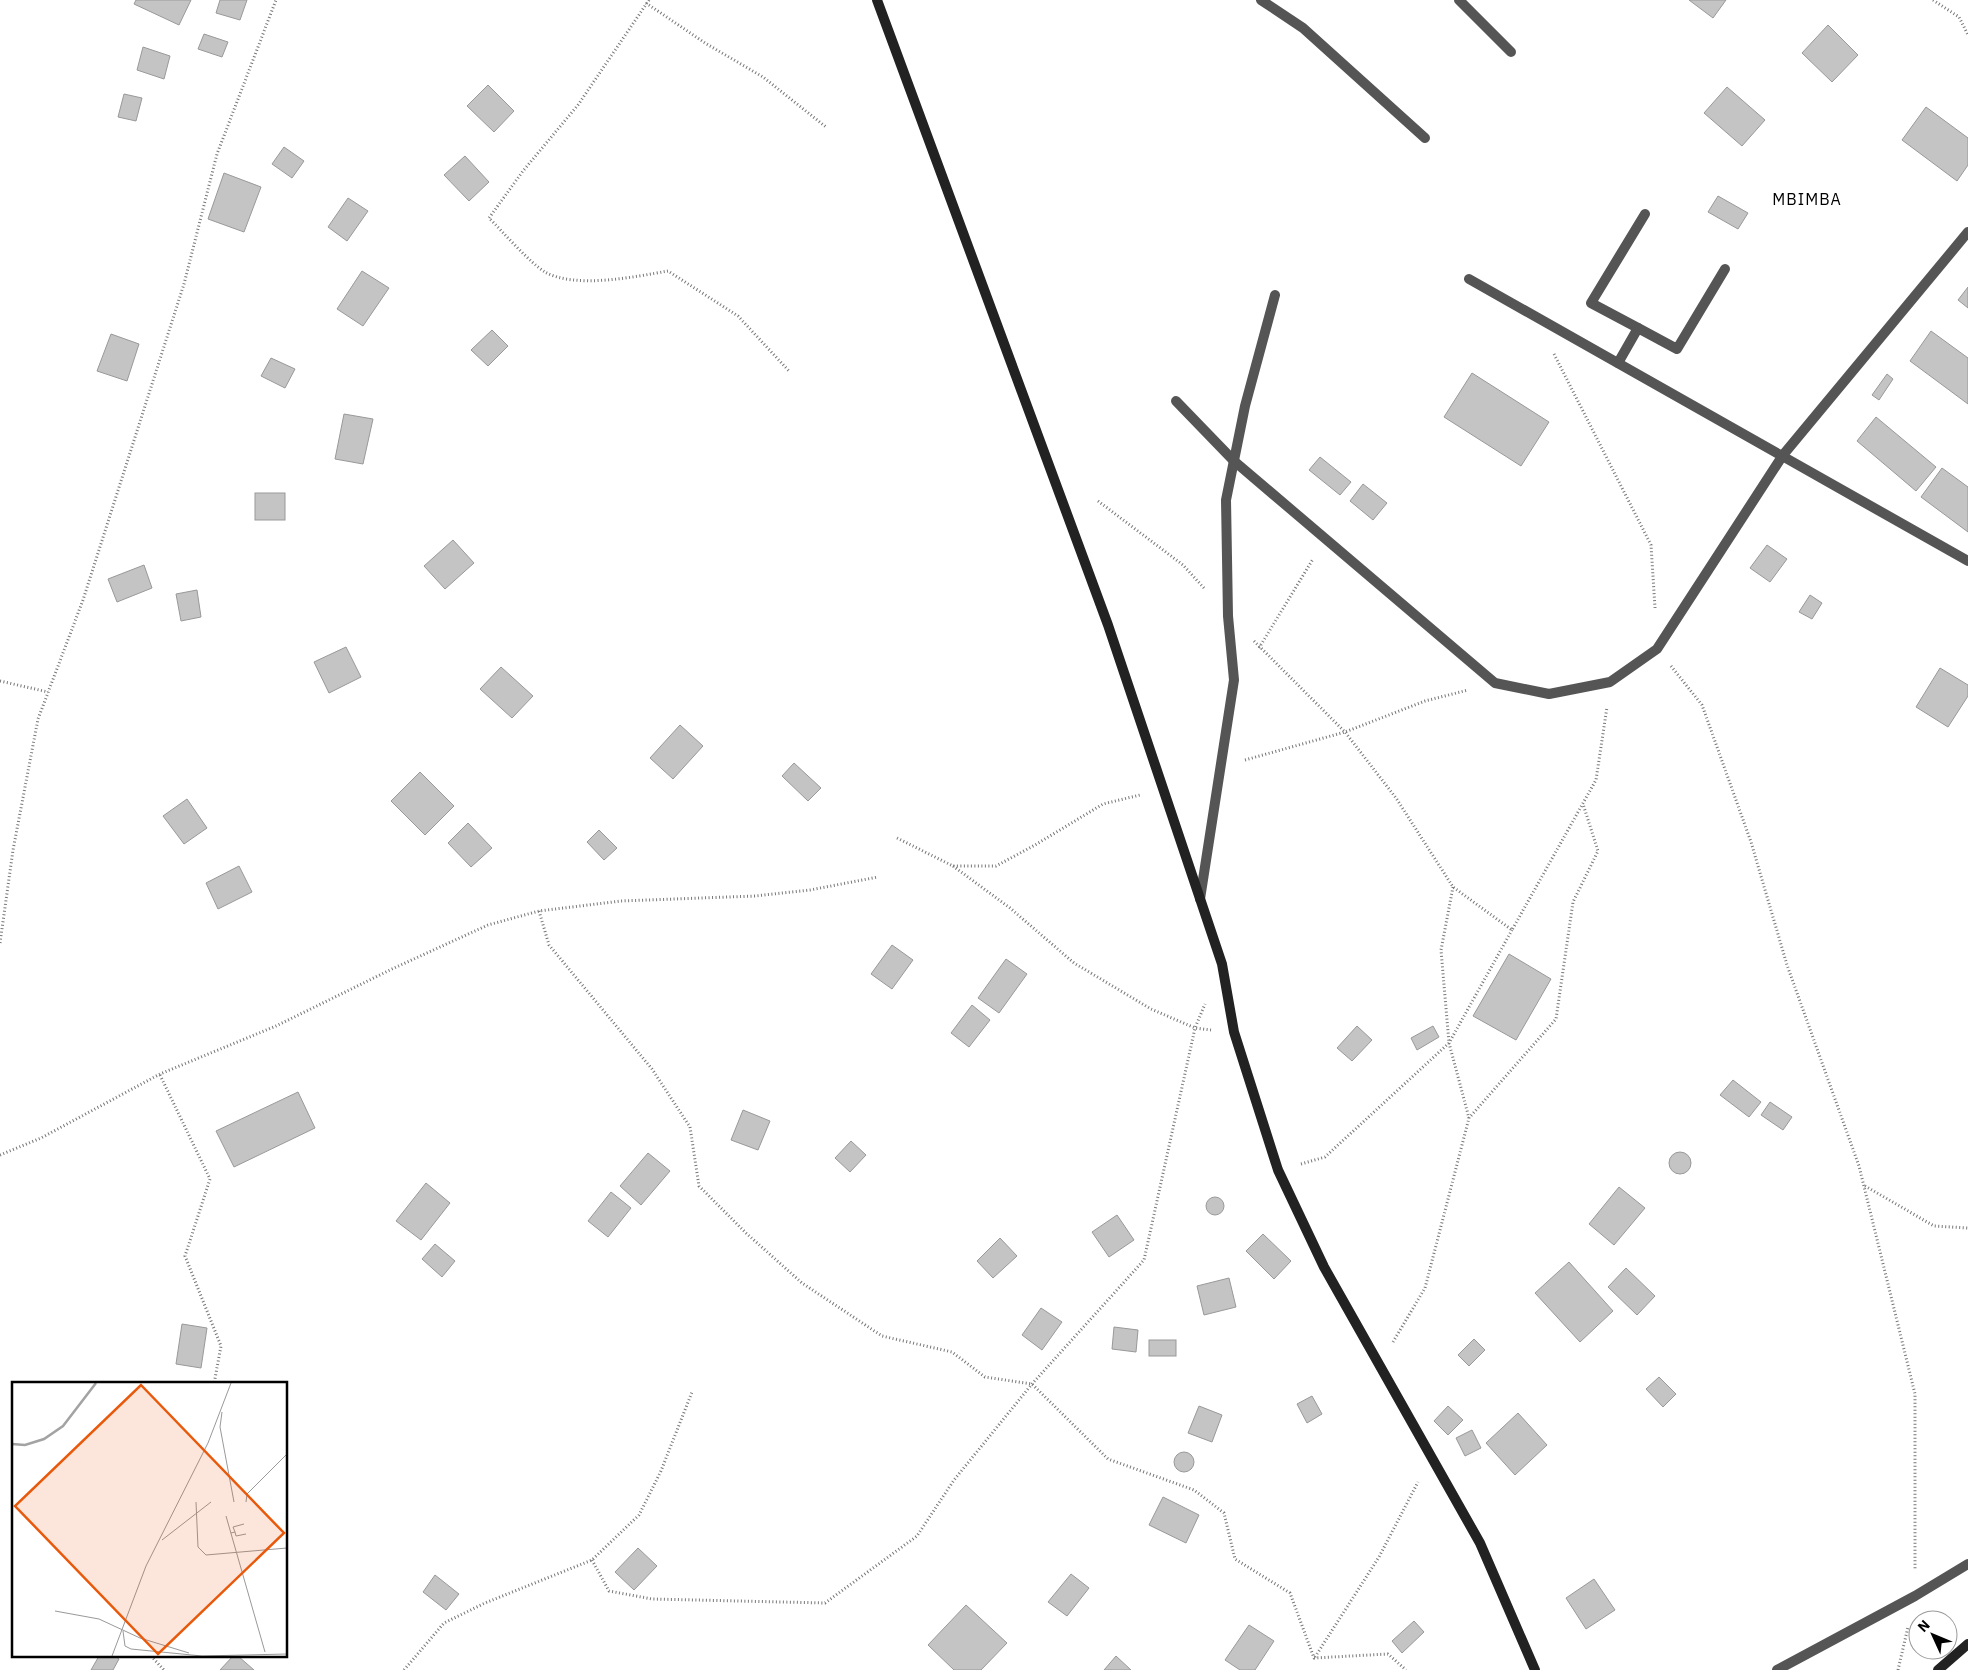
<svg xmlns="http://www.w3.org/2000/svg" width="1968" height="1670" viewBox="0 0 1968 1670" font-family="'IBM Plex Sans',sans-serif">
	<rect width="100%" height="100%" fill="#fff"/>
	<!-- building -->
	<g fill="#c4c4c4" stroke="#999">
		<polygon points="136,0 191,0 179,25 134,4"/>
		<polygon points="220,0 247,0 240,20 216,13"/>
		<polygon points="1689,0 1726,0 1713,18"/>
		<polygon points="1828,25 1858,55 1832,82 1802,53"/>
		<polygon points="204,34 228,42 222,57 198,49"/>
		<polygon points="143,47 170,56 164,79 137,70"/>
		<polygon points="488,85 514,111 494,132 467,106"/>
		<polygon points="1727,87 1765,120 1742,146 1704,113"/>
		<polygon points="124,94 142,98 136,121 118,117"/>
		<polygon points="1926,107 1968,138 1968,165 1957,181 1902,140"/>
		<polygon points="284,147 304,161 292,178 272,164"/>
		<polygon points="465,156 489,182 469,201 444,175"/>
		<polygon points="224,173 261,187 244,232 208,219"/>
		<polygon points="1718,196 1748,213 1738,229 1708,212"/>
		<polygon points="348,198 368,211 347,241 328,227"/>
		<polygon points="362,271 389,288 363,326 337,309"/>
		<polygon points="1968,287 1968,308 1958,300"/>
		<polygon points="492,330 508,346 488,366 471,350"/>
		<polygon points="1931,331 1968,358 1968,404 1910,361"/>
		<polygon points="111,334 139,344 127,381 97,371"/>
		<polygon points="271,358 295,369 285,388 261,376"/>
		<polygon points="1472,373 1549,422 1521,466 1444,417"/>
		<polygon points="1887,374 1893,379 1879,400 1872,395"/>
		<polygon points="344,414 373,419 363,464 335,459"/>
		<polygon points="1876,417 1936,467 1916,491 1857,441"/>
		<polygon points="1320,457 1351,482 1340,495 1309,470"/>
		<polygon points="1942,468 1968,487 1968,532 1921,497"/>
		<polygon points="1363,484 1387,503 1373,520 1350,501"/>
		<rect x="255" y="493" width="30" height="27"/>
		<polygon points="453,540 474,563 445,589 424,566"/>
		<polygon points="1767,545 1787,559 1770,582 1750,568"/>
		<polygon points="144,565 152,588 117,602 108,579"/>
		<polygon points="197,590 201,617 181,621 176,594"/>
		<polygon points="1810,595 1822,603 1812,619 1799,612"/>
		<polygon points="346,647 361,677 329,693 314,662"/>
		<polygon points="501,667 533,696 512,718 480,689"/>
		<polygon points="1940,668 1968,685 1968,696 1948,727 1916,707"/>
		<polygon points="680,725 703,746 673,779 650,758"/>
		<polygon points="794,763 821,788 808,801 782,776"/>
		<polygon points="420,772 454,806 425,835 391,801"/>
		<polygon points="187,799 207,828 184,844 163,816"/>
		<polygon points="468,823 492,848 471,867 448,843"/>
		<polygon points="599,830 617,848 604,860 587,842"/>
		<polygon points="239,866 252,892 218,909 206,883"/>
		<polygon points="892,945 913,960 892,989 871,974"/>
		<polygon points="1509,954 1551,979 1516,1040 1473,1016"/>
		<polygon points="1006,959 1027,974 999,1013 978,998"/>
		<polygon points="972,1005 990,1020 969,1047 951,1033"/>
		<polygon points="1357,1026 1372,1040 1352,1061 1337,1048"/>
		<polygon points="1433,1026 1439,1037 1417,1050 1411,1038"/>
		<polygon points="1733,1080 1761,1102 1749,1117 1720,1095"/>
		<polygon points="298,1092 315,1128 234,1167 216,1131"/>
		<polygon points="1770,1102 1792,1117 1783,1130 1761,1115"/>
		<polygon points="743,1110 770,1121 758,1150 731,1140"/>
		<polygon points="851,1141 866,1155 850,1172 835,1158"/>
		<circle cx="1680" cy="1163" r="11"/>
		<polygon points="648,1153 670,1171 641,1205 620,1186"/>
		<polygon points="426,1183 450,1203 421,1240 396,1221"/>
		<polygon points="1619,1187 1645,1208 1614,1245 1589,1224"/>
		<polygon points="611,1192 631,1208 608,1237 588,1221"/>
		<circle cx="1215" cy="1206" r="9"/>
		<polygon points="1117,1215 1134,1240 1109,1257 1092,1232"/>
		<polygon points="1263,1234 1291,1261 1274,1279 1246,1251"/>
		<polygon points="1000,1238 1017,1256 993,1278 977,1261"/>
		<polygon points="435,1244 455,1261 442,1277 422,1259"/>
		<polygon points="1569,1262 1613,1311 1580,1342 1535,1293"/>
		<polygon points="1626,1268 1655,1296 1637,1315 1608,1287"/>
		<polygon points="1229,1278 1236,1307 1204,1315 1197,1286"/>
		<polygon points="1041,1308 1062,1322 1042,1350 1022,1335"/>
		<polygon points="182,1324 207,1328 201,1368 176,1364"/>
		<polygon points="1114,1327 1138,1330 1136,1352 1112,1349"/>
		<polygon points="1474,1339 1485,1350 1469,1366 1458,1355"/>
		<rect x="1149" y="1340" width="27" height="16"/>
		<polygon points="1659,1377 1676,1394 1663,1407 1646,1389"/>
		<polygon points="1312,1396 1322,1414 1307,1423 1297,1404"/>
		<polygon points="1199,1406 1222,1415 1212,1442 1188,1433"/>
		<polygon points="1448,1406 1463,1420 1448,1435 1434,1421"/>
		<polygon points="1518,1413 1547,1445 1515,1475 1486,1443"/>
		<polygon points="1472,1430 1481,1448 1465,1456 1456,1438"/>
		<circle cx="1184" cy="1462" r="10"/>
		<polygon points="1163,1497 1199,1515 1186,1543 1149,1525"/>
		<polygon points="638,1548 657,1566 634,1590 615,1572"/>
		<polygon points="1071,1574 1089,1588 1067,1616 1048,1602"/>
		<polygon points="435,1575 459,1594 446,1610 423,1592"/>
		<polygon points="1594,1579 1615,1610 1586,1629 1566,1598"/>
		<polygon points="966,1605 1007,1643 981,1670 954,1670 928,1645"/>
		<polygon points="1414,1621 1424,1632 1402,1653 1392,1641"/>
		<polygon points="1249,1625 1274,1641 1255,1670 1240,1670 1225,1660"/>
		<polygon points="99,1656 115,1656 119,1659 113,1670 91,1670"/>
		<polygon points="233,1656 238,1656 254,1670 220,1670"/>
		<polygon points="1116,1656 1131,1670 1104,1670"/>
	</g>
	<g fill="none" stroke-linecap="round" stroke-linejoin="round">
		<!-- path -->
		<g stroke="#777" stroke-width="3" stroke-dasharray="1 2.5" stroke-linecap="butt">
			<path d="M649 0 578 105 523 171 489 218C502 231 531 264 545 272 575 289 634 277 668 271L738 316 789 371"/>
			<polyline points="1933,0 1959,17 1968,35"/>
			<polyline points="646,3 705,43 763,77 826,127"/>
			<polyline points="1554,354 1651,545 1655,608"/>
			<polyline points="1098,501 1183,565 1204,588"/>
			<polyline points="1254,641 1345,732 1396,798 1453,887 1512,930 1596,780 1607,707"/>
			<polyline points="1259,648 1313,559"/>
			<polyline points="1671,666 1702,705 1751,842 1787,965 1859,1166 1915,1394 1915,1569"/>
			<polyline points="0,681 48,692"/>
			<polyline points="1245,760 1345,732 1425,701 1468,690"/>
			<polyline points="897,838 953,866 996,866 1035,845 1103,804 1140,795"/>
			<polyline points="953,866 1010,908 1074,963 1151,1009 1195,1028 1211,1030"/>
			<polyline points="1453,887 1441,950 1449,1043 1469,1118"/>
			<polyline points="539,911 549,945 652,1069 690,1127 699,1186 746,1233 802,1283 882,1336 952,1352 985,1377 1032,1384 1108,1459 1194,1490 1224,1513 1235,1559 1290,1593 1314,1658 1388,1654 1406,1670"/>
			<polyline points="0,943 13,850 38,719 83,600 184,284 217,154 276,0"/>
			<polyline points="160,1075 210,1179 185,1256 221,1346 214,1384"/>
			<polyline points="0,1155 41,1138 160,1074 276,1026 392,969 488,925 539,911 621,901 755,896 810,890 878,877"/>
			<polyline points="1301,1164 1325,1157 1449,1043 1512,930"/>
			<polyline points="1865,1186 1934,1226 1968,1228"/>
			<polyline points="1393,1342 1425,1288 1469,1118 1556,1019 1573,902 1598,851 1583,804"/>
			<polyline points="592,1560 609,1591 652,1599 825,1603 917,1536 954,1480 1032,1384 1144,1260 1195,1028 1205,1004"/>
			<polyline points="151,1656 164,1670"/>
			<polyline points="1315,1657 1379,1557 1418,1482"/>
			<polyline points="404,1670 444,1623 485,1603 592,1560 639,1515 661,1471 692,1392"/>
			<polyline points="1898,1670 1908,1627"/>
		</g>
		<!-- lane -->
		<g stroke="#555" stroke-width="10">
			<polyline points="1638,328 1591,303 1645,214"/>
			<polyline points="1618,363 1638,328 1677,349 1725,269"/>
		</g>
		<!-- street -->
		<g stroke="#555" stroke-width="10">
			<polyline points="1261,0 1303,28 1425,138"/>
			<polyline points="1459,0 1511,52"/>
			<polyline points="1469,279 1968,561"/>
			<polyline points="1176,401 1234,461 1495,683 1549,694 1610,682 1657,649 1783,455 1968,232"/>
			<polyline points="1200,899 1234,680 1228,616 1226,500 1245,406 1275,295"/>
			<polyline points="1777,1670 1915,1596 1968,1564"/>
		</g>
		<!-- secondary -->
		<g stroke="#222" stroke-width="10">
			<polyline points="877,0 1108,625 1222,964 1234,1032 1278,1170 1324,1267 1480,1543 1535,1670"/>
			<polyline points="1938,1670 1968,1644"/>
		</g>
	</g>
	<g text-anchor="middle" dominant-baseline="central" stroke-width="5" stroke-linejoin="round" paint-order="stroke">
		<!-- neighbourhood labels -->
		<g font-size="16" letter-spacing="1" fill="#000" stroke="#fff">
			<text x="1807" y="199">MBIMBA</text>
		</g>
	</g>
	<!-- overview -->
	<g transform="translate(12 1382)">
		<rect width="275" height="275" fill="#fff"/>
		<path fill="none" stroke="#a3a3a3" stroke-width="2.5" d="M0 62 13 63 32 57 51 44 84 1"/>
		<path fill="none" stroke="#999" stroke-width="1" d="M210 30 208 45 222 120M184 120 186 165 194 173 275 166M234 120 235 112 275 72M214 134 253 270M223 150 221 145 232 142M219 151 223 150 224 154 234 152M150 158 199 120M43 229 87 237 128 256 177 271M111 249 113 264 119 267 190 274 275 272M100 274 134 184 196 61 219 1"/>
		<path fill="#e8590c" fill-opacity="0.15" stroke="#e8590c" stroke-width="2.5" d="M129 3 272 151 146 272 3 124Z"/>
		<rect width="275" height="275" fill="none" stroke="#000" stroke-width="2.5"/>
	</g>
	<!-- north arrow -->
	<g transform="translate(1933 1635) rotate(314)"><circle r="24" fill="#ffffff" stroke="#999999"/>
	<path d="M0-4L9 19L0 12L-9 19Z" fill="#000000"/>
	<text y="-8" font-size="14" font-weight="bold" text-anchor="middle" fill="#000000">N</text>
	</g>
</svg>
